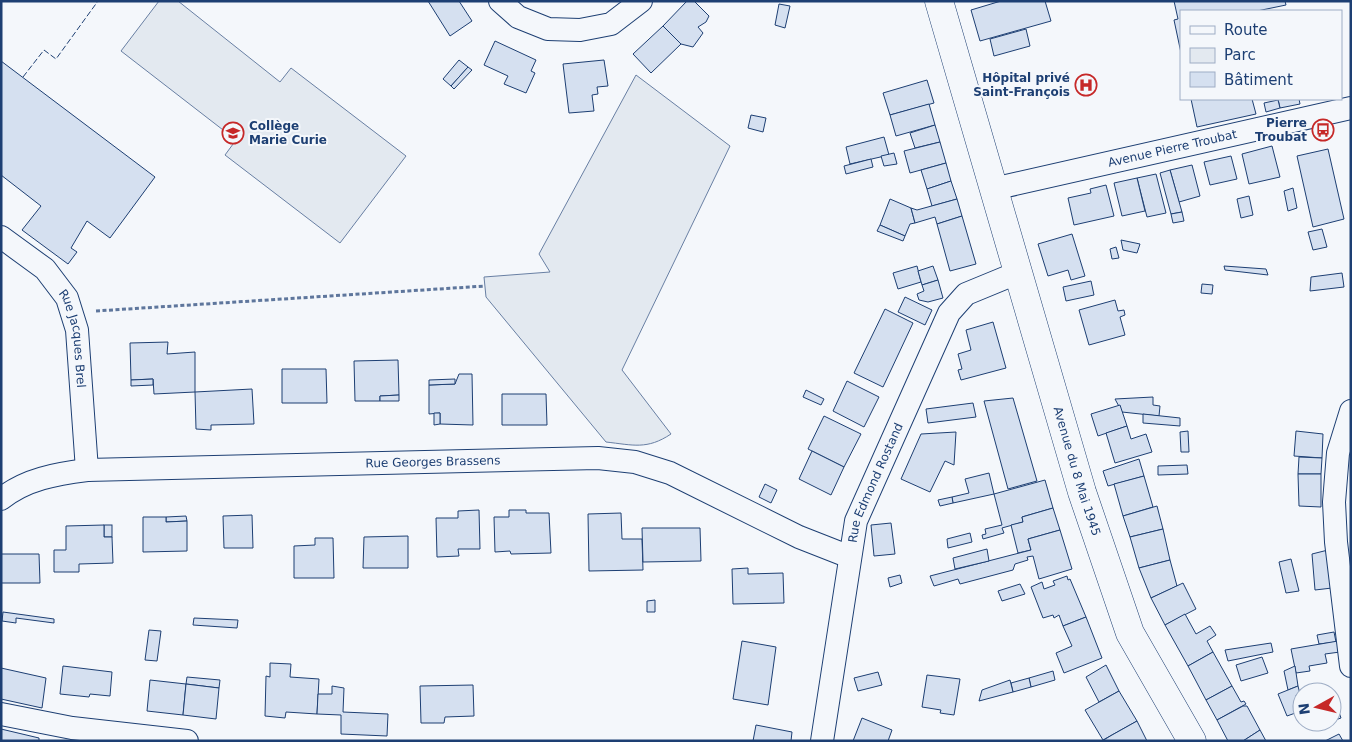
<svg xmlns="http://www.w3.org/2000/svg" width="1352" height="742" viewBox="0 0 1352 742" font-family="'DejaVu Sans',sans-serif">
	<rect width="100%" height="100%" fill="#f4f7fb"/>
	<!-- green -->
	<g fill="#e3e9f0" stroke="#687fa3">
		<polygon points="159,1 178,1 280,82 291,68 406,156 340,243 225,155 236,140 121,51"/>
		<path d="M636 75 730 146 622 370 671 434C647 450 633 445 606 442L486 297 484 277 550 272 539 254Z"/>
	</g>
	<!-- building -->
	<g fill="#d5e0f0" stroke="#1d3f73">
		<polygon points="428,1 459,1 472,21 450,36"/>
		<polygon points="687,1 694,1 709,16 706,22 698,27 703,33 693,47 681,44 663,26"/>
		<polygon points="1001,1 1045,1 1051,21 980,41 971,10"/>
		<polygon points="1174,1 1285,1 1286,5 1257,11 1181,11 1181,53 1174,20 1178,19"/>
		<polygon points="779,4 790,6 785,28 775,25"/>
		<polygon points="663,26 681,44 651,73 633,54"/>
		<polygon points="1026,29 1030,46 994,56 990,39"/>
		<polygon points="495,41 536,60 531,71 535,73 526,93 504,84 508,76 484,65"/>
		<polygon points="459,60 468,67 451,86 443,79"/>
		<polygon points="604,60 608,86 597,87 598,94 592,95 594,111 569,113 563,64"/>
		<polygon points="1,61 155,177 110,238 87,221 71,248 77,252 68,264 22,230 41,206 1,175"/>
		<polygon points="468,67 472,70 454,89 451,86"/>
		<polygon points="927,80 934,103 890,115 883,93"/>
		<polygon points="1191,99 1252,99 1256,114 1197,127"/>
		<polygon points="1278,99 1299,99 1300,104 1280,108"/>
		<polygon points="1278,100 1280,108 1266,112 1264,103"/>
		<polygon points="929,104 935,125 896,136 890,115"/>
		<polygon points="751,115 766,118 763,132 748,128"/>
		<polygon points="935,125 940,142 915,148 910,133"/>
		<polygon points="884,137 889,155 850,164 846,147"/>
		<polygon points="940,142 946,163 910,173 904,151"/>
		<polygon points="1272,146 1280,177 1249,184 1242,154"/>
		<polygon points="1328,149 1344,219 1313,227 1297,156"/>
		<polygon points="894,153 897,164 884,166 881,156"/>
		<polygon points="1231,156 1237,179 1210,185 1204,162"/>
		<polygon points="871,159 873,167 846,174 844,166"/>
		<polygon points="946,163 951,181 927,189 921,170"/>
		<polygon points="1192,165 1200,196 1179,202 1170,170"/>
		<polygon points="1170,170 1182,212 1171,214 1160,173"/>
		<polygon points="1156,174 1166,213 1147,217 1137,178"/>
		<polygon points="1137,178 1145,211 1122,216 1114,183"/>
		<polygon points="951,181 957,199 932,206 927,189"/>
		<polygon points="1106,185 1114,216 1074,225 1068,198 1091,193 1090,189"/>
		<polygon points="1293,188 1297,208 1288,211 1284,191"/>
		<polygon points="1249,196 1253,215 1241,218 1237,199"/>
		<polygon points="890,199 911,208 915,223 910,224 905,236 880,225"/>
		<polygon points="957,199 962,216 937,224 935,217 915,223 911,208 917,210"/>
		<polygon points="1182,212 1184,221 1173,223 1171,214"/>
		<polygon points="962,216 976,264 950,271 937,224"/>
		<polygon points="880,225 905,236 903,241 877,231"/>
		<polygon points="1322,229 1327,247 1313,250 1308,232"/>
		<polygon points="1072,234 1085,276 1071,280 1068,270 1048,276 1038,244"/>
		<polygon points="1121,240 1140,244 1137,253 1123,250"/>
		<polygon points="1116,247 1119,258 1112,259 1110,249"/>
		<polygon points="917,266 921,282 898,289 893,273"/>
		<polygon points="933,266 938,280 922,285 918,271"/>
		<polygon points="1224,266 1266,269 1268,275 1225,270"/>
		<polygon points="1342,273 1344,287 1310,291 1311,277"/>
		<polygon points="938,280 943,298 928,302 919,300 917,294 924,291 922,285"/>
		<polygon points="1091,281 1094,295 1066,301 1063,287"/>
		<polygon points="1202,284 1213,285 1212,294 1201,293"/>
		<polygon points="905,297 932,310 925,325 898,312"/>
		<polygon points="1115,300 1118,311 1124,310 1125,315 1120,317 1125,335 1089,345 1079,310"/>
		<polygon points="885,309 913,323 883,387 854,373"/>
		<polygon points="993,322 1006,368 961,380 958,370 962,369 958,354 971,350 966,330"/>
		<polygon points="168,342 167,354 195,352 195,392 154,394 153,379 131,380 130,343"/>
		<polygon points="398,360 399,395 380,396 380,401 355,401 354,361"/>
		<polygon points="282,369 326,369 327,403 282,403"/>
		<polygon points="459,374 472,374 473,425 440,424 440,413 429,414 429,385 455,384"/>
		<polygon points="153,379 153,385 131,386 131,380"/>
		<polygon points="455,379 455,384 429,385 429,380"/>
		<polygon points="847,381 879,397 864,427 833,411"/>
		<polygon points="252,389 254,424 211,425 211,430 196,429 195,392"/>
		<polygon points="806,390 824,399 821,405 803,397"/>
		<polygon points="502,394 546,394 547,425 502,425"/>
		<polygon points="399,395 399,401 380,401 380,396"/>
		<polygon points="1153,397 1153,405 1160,406 1159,416 1122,412 1115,399"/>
		<polygon points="1013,398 1037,481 1008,489 984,401"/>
		<polygon points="973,403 976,417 928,423 926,409"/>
		<polygon points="1120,405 1127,426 1098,436 1091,414"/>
		<polygon points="434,413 440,413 440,424 434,425"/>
		<polygon points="1143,414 1180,418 1180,426 1143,423"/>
		<polygon points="824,416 861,434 844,467 808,449"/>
		<polygon points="1127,426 1131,439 1146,434 1152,452 1115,463 1106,433"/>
		<polygon points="1188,431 1189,452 1181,452 1180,432"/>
		<polygon points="1296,431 1323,434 1322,458 1294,456"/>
		<polygon points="956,432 954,465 945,461 930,492 901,479 921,434"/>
		<polygon points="812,451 844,467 831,495 799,479"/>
		<polygon points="1299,457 1322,458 1321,474 1298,474"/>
		<polygon points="1139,459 1144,476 1108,486 1103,471"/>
		<polygon points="1187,465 1188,474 1158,475 1158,466"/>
		<polygon points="989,473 994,494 953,503 952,497 969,493 965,479"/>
		<polygon points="1298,474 1321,474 1321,507 1299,506"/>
		<polygon points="1144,476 1153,507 1123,516 1114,484"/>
		<polygon points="1045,480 1053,508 1022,517 1023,522 1002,528 1004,533 983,539 982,535 986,534 985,529 1002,525 994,494"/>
		<polygon points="765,484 777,490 771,503 759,497"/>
		<polygon points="952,497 953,503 940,506 938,500"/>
		<polygon points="1157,506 1163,529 1130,537 1123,516"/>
		<polygon points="1053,508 1060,530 1028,539 1031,550 1018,553 1011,525 1023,522 1022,517"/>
		<polygon points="479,510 480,549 458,549 459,556 437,557 436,518 458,518 458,511"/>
		<polygon points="509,510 526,510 526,513 549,513 551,553 511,554 510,551 495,552 494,517 509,517"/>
		<polygon points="621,513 622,539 642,539 643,570 589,571 588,514"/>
		<polygon points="252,515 253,548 224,548 223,516"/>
		<polygon points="186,516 187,521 166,522 166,517"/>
		<polygon points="143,517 166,517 166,522 187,521 187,551 143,552"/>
		<polygon points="891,523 895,554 874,556 871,525"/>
		<rect x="104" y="525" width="8" height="12"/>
		<polygon points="104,525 104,537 112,537 113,563 79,564 79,572 54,572 54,550 66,550 66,526"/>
		<polygon points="642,528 700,528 701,561 643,562"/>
		<polygon points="1163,529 1170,560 1139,568 1130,537"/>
		<polygon points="1060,530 1072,569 1039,579 1033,556 1027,557 1028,560 1015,564 1013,570 960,584 958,579 934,586 930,576 1031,550 1028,539"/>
		<polygon points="970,533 972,542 948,548 947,539"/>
		<polygon points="408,536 408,568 363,568 364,537"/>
		<polygon points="315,538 333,538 334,578 294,578 294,546 315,545"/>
		<polygon points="987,549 989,561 955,569 953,558"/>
		<polygon points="1328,550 1332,588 1315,590 1312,554"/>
		<polygon points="1,554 39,554 40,583 1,583"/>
		<polygon points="1291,559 1299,591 1286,593 1279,562"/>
		<polygon points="1170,560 1177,586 1151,598 1139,568"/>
		<polygon points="748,568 748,574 783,573 784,603 733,604 732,569"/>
		<polygon points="900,575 902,583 890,587 888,578"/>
		<polygon points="1067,576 1068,580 1070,579 1086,617 1063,626 1059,615 1054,618 1053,615 1043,618 1031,587 1042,582 1044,589 1055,585 1053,581"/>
		<polygon points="1183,583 1196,609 1165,625 1151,598"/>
		<polygon points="1020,584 1025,594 1002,601 998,591"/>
		<polygon points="655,600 655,612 647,612 647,601"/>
		<polygon points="3,612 54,619 54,623 16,618 16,623 2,621"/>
		<polygon points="1185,614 1196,634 1210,626 1216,635 1207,641 1213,652 1188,666 1165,625"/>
		<polygon points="1086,617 1102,658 1064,673 1056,653 1072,646 1063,626"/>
		<polygon points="194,618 238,620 237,628 193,625"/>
		<polygon points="149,630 161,631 157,661 145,660"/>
		<polygon points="1334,632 1336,642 1319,644 1317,635"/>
		<polygon points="742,641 776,647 768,705 733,699"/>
		<polygon points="1338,641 1340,652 1325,654 1327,663 1309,666 1310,671 1296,673 1291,649"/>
		<polygon points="1271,643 1273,652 1228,661 1225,650"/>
		<polygon points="1213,652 1232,686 1206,700 1188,666"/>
		<polygon points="1262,657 1268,673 1241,681 1236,665"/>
		<polygon points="270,663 291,664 290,677 319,679 317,714 286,712 285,718 265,716 266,676 270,677"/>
		<polygon points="1106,665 1119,691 1099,702 1086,677"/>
		<polygon points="63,666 112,672 110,696 90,694 89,697 60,694"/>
		<polygon points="1295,666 1298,686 1288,690 1284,671"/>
		<polygon points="1,668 46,678 42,708 1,699"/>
		<polygon points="1053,671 1055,680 1031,687 1029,678"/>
		<polygon points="878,672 882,685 858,691 854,678"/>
		<polygon points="927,675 960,679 954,715 940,713 941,710 922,707"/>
		<polygon points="187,677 220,680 219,688 186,684"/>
		<polygon points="1029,678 1031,687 1013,692 1011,683"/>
		<polygon points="150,680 186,684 183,715 147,711"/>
		<polygon points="1010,680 1013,692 979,701 982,690"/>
		<polygon points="186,684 219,688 216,719 183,715"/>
		<polygon points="473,685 474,716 445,717 444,723 421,723 420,686"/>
		<polygon points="332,686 344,688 343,712 388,714 387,736 341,734 341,715 317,714 318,694 332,694"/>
		<polygon points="1232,686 1241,702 1244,701 1246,704 1217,720 1206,700"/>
		<polygon points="1298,686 1300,694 1296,695 1301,711 1287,716 1278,694"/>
		<polygon points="1119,691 1137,721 1103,740 1085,710"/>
		<polygon points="1335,701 1341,718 1332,721 1332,702"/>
		<polygon points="1243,706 1247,706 1260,730 1243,741 1228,741 1217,720"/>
		<polygon points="862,718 892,730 888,741 853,741"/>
		<polygon points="1137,721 1147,741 1102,741 1112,735"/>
		<polygon points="756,725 792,732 791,741 753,741"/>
		<polygon points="1,729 39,738 39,741 1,741"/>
		<polygon points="1260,730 1266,741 1243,741"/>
		<polygon points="1339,734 1343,741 1325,741"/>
	</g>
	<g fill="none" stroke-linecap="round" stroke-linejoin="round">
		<!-- minor casing -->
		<g stroke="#1d3f73" stroke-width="24">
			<g id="minor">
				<polyline points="500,1 518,17 548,29 580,30 611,24 641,1"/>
				<path id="s1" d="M993 189 1351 108"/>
				<path id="s2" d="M1 237 45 269 67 298 77 330 87 470"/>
				<polyline points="1351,411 1338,453 1334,502 1336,542 1351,666"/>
				<path id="s3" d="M1 499C26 479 56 474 87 470L598 458 635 462 670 473 799 537 850 557"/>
				<polyline points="1,714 72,728 187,741"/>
				<path id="s4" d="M822 741 856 521 949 313 966 294 1017 273"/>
			</g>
		</g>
		<!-- primary casing -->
		<g stroke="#1d3f73" stroke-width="29">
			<g id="primary">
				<path id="s5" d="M939 1 1082 492 1130 633 1192 741"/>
			</g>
		</g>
		<!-- path -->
		<polyline stroke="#5e769c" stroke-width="3" stroke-dasharray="4 2.5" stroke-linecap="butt" points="96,311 485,286"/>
		<!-- minor -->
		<use href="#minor" stroke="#f4f7fb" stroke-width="22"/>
		<!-- primary -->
		<use href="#primary" stroke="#f4f7fb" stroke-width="28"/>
		<!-- fence -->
		<polyline stroke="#1d3f73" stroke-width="1" stroke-dasharray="6 2.5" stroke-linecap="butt" points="23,77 44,50 56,59 98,1"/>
	</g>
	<!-- icons -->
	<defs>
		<g id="hospital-ring" transform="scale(1.125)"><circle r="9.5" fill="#f4f7fb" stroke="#c62828" stroke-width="1.5"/><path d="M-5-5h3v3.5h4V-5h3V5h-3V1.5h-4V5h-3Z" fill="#c62828"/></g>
		<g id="bus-ring" transform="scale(1.125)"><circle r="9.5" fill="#f4f7fb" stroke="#c62828" stroke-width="1.5"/><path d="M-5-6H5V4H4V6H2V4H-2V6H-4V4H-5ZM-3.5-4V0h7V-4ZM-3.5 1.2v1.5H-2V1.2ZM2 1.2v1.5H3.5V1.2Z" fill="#c62828"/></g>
		<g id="school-ring" transform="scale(1.125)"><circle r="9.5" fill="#f4f7fb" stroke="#c62828" stroke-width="1.5"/><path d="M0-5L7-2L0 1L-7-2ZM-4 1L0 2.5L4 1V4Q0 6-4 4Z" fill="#c62828"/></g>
	</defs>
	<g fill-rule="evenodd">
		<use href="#hospital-ring" x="1086" y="85"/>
		<use href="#bus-ring" x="1323" y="130"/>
		<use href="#school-ring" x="233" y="133"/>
	</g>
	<g text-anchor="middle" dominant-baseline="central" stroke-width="4" stroke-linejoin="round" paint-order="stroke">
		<!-- poi labels -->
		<g font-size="12" font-weight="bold" fill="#1d3f73" stroke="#f4f7fb" text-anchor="end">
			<text x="1070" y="78">Hôpital privé<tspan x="1070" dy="14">Saint-François</tspan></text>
			<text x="1307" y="123">Pierre<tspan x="1307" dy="14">Troubat</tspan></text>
			<text x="249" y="126" text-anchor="start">Collège<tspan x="249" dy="14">Marie Curie</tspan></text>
		</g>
		<!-- street labels -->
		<g font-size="12" fill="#1d3f73" stroke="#f4f7fb">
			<text stroke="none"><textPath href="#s1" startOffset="184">Avenue Pierre Troubat</textPath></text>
			<text stroke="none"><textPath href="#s2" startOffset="132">Rue Jacques Brel</textPath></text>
			<text stroke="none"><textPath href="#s3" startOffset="438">Rue Georges Brassens</textPath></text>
			<text stroke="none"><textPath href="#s5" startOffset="490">Avenue du 8 Mai 1945</textPath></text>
			<text stroke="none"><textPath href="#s4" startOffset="265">Rue Edmond Rostand</textPath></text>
		</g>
	</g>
	<!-- border -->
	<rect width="1352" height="742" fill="none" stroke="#1d3f73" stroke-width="5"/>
	<!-- legend -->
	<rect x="1180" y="10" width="162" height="90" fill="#f4f7fb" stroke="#9eadc5"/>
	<rect x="1190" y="26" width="25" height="8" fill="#f4f7fb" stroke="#9eadc5"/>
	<text x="1224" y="35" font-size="15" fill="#1d3f73">Route</text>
	<rect x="1190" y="48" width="25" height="15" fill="#e3e9f0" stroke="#9eadc5"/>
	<text x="1224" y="60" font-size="15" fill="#1d3f73">Parc</text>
	<rect x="1190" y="72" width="25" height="15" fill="#d5e0f0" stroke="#9eadc5"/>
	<text x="1224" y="85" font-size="15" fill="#1d3f73">Bâtiment</text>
	<!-- north arrow -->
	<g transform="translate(1317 707) rotate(262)"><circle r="24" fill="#f4f7fb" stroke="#9eadc5"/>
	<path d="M0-4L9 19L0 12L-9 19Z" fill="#c62828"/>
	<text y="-8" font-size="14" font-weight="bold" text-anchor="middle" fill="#1d3f73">N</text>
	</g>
</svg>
